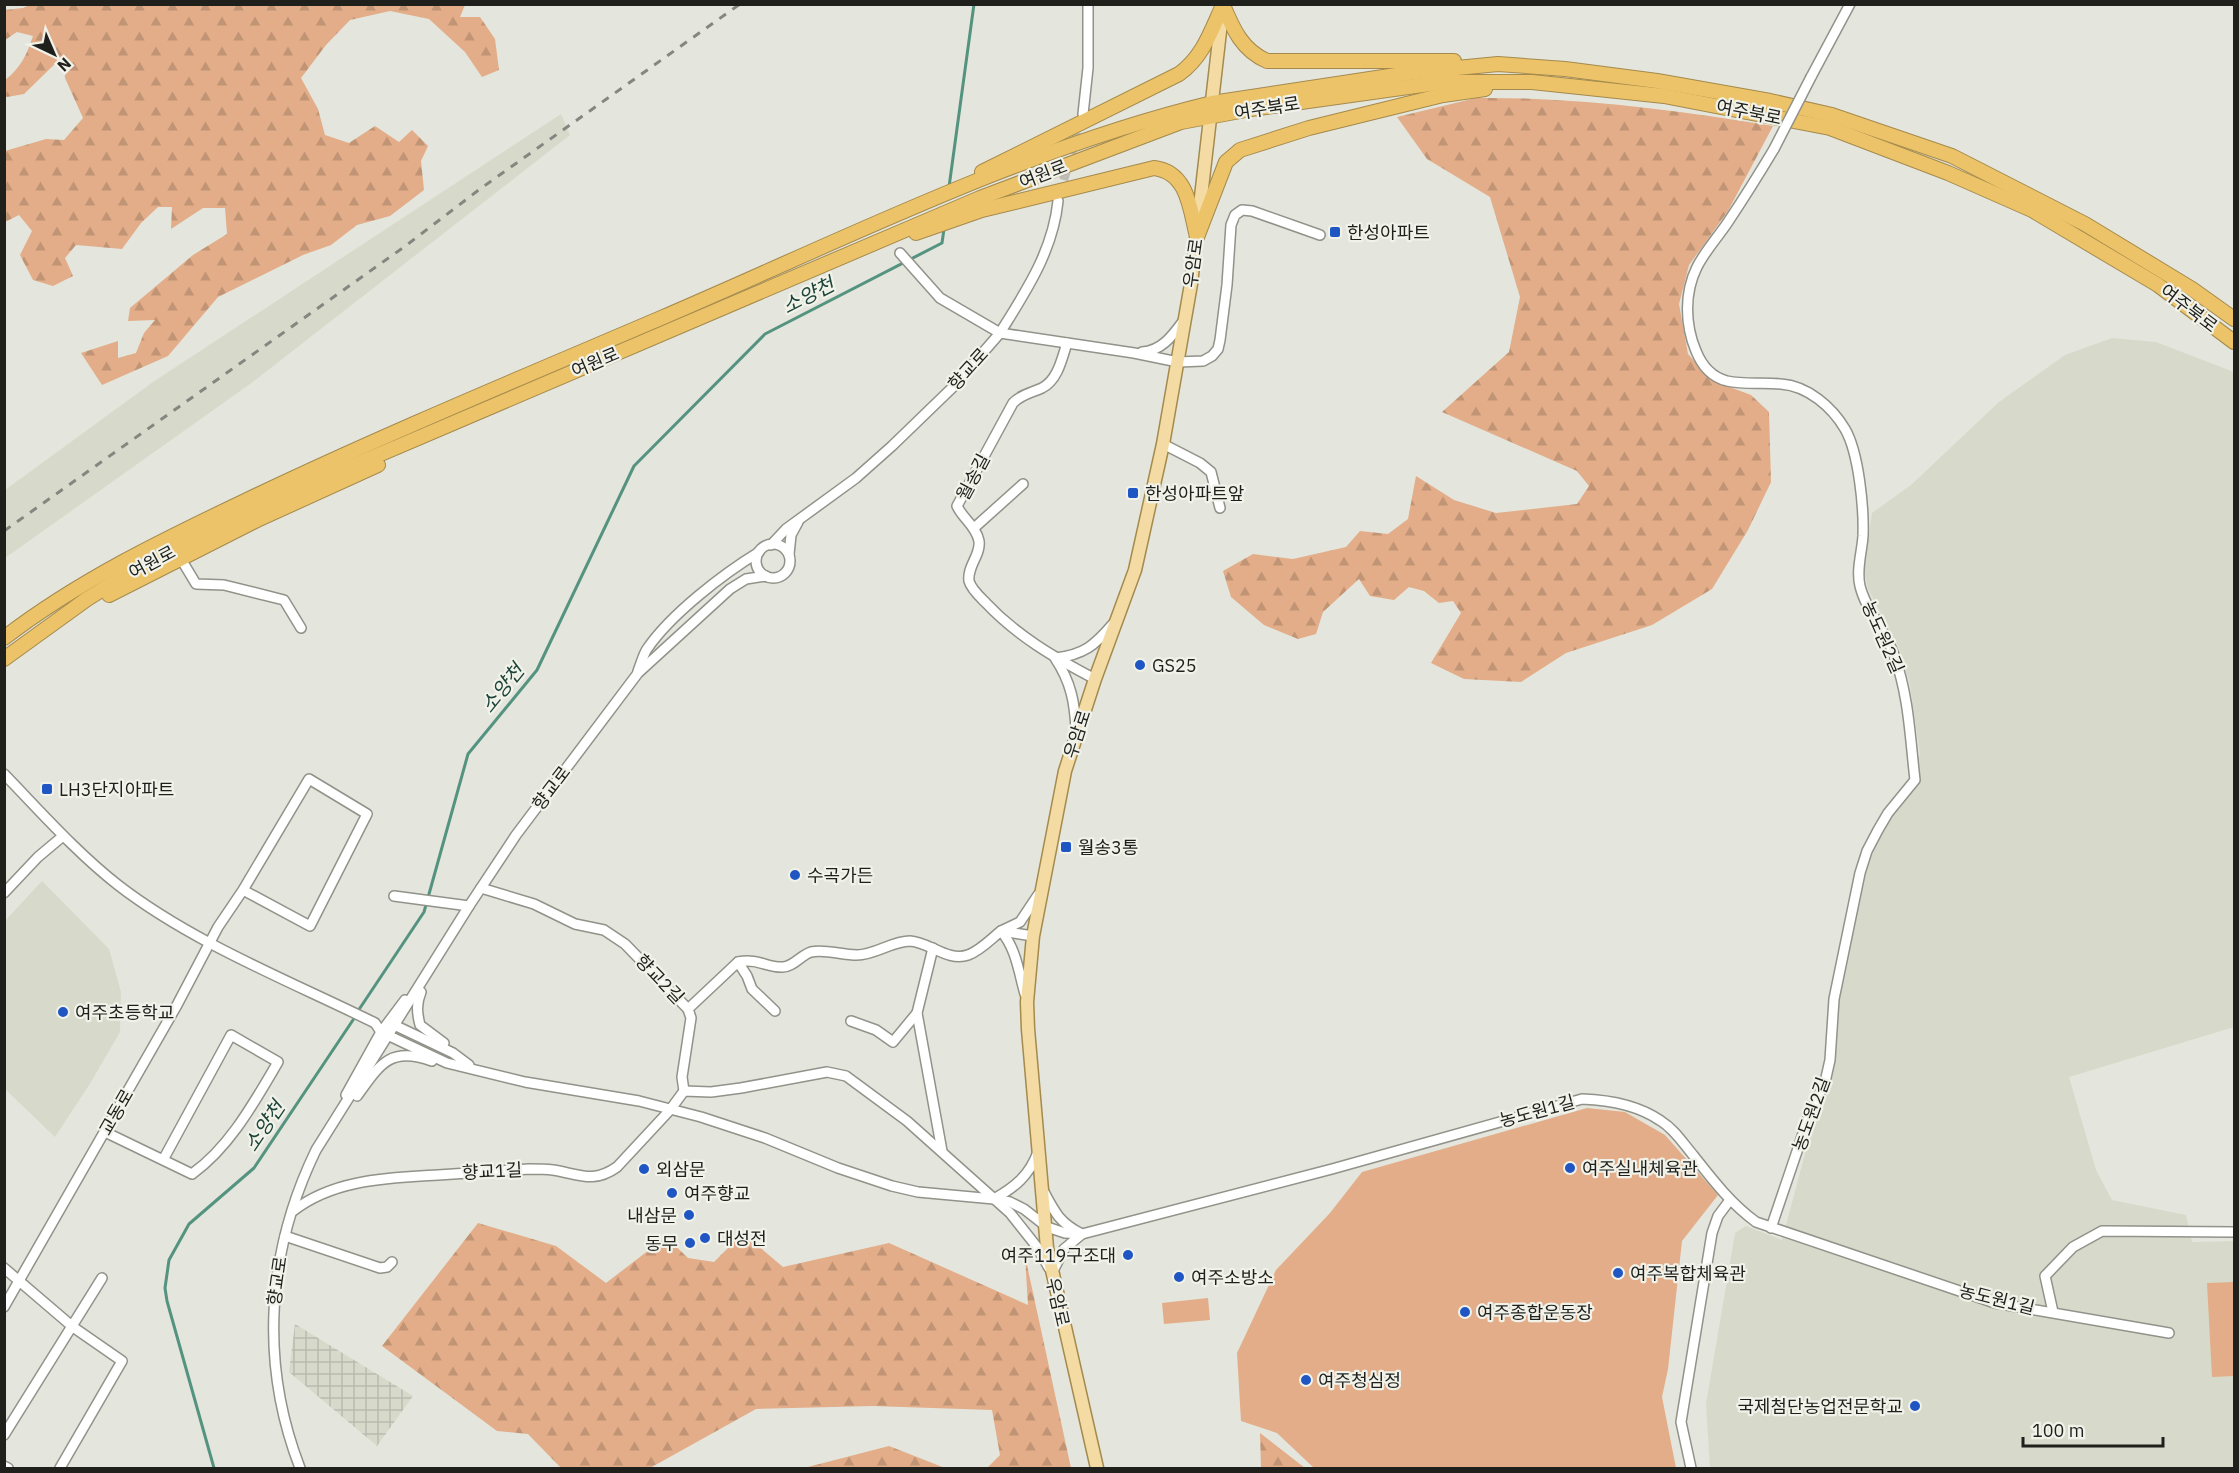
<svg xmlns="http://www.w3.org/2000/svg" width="2239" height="1473" viewBox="0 0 2239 1473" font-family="'IBM Plex Sans','Noto Sans KR',sans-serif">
	<defs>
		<pattern id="industrial-grid" width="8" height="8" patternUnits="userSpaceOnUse" patternTransform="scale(1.5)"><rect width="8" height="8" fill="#d7daca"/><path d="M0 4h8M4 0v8" fill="none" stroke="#b8bbad"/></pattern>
		<pattern id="forest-firs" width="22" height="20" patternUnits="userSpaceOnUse" patternTransform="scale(1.5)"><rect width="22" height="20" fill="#e2ad88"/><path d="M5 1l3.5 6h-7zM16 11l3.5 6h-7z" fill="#c19475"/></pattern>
	</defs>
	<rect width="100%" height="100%" fill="#e4e5dc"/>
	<!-- built -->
	<g fill="#d7daca">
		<polygon points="561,114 570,135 250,384 5,558 5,490 153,382"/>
		<polygon points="2112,338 2156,342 2234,372 2234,1027 2069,1077 2096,1170 2112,1200 2186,1215 2192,1242 2234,1241 2234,1468 1710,1468 1706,1404 1735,1233 1746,1226 1782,1240 1811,1131 1836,1055 1838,999 1865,874 1877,842 1899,804 1920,755 1910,685 1899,648 1868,589 1864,571 1872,513 1911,485 1999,402 2065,355"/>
		<polygon points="42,881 109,949 121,992 120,1032 91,1082 55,1137 4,1088 5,921"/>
	</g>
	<!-- industrial -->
	<polygon fill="url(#industrial-grid)" points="295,1324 413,1396 377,1446 289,1372"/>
	<!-- forest -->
	<g fill="url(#forest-firs)">
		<path d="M31 4 465 5 460 17H480L495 39 499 70 482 77 465 52 429 19 390 11 350 20 326 45 301 78 318 109 325 135 349 143 375 126 399 142 412 130 428 146 421 161 424 190 390 216 357 225 331 245 303 255 218 297 168 356 102 385 81 353 118 341V358L136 353 144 333 155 320 128 321 130 308 193 255 227 234 225 208H203L171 229 172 207H158L141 223 122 249 76 245 65 258 73 276 53 286 33 280 20 255 32 231 19 215 5 222V151L46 139 64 140 83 118 65 78 63 56 24 94 7 97 5 96V80C21 68 27 54 33 36L17 32 5 40V10L23 8Z"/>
		<path d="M1476 98C1577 97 1674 110 1773 126L1728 211 1689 265 1679 304 1688 354 1711 380 1751 395 1769 412 1771 482 1748 530 1712 589 1652 625 1566 653 1521 682 1464 679 1431 663 1461 613 1453 601 1439 603 1424 591 1409 587 1394 600 1370 596 1359 579 1323 612 1316 634 1298 639 1264 625 1231 597 1223 571 1253 554 1293 559 1346 547 1360 531 1388 534 1408 519 1416 476 1454 500 1496 513 1577 504 1589 486 1577 471 1442 412 1509 352 1520 297 1490 197 1427 159 1397 117Z"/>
		<polygon points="478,1223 556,1246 606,1283 666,1237 688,1258 714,1262 743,1233 783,1267 889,1243 1028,1305 1025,1256 1071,1468 987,1468 1000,1455 992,1410 873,1406 756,1409 650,1468 561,1468 528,1434 497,1431 382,1346"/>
		<polygon points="1260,1433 1305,1468 1261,1468"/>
		<polygon points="889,1446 945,1468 804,1468"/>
	</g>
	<!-- garden -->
	<g fill="#e2ad88">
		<polygon points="1587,1108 1625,1112 1665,1135 1718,1195 1682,1241 1668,1369 1662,1397 1676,1468 1314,1468 1277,1433 1241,1421 1237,1353 1276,1270 1330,1213 1362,1172"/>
		<polygon points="2234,1282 2234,1376 2212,1377 2207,1283"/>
		<polygon points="1208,1298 1210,1320 1164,1324 1162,1303"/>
	</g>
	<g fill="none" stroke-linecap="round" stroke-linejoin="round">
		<!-- stream -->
		<g stroke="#559381" stroke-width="3">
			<polyline points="949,187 974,4"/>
			<polyline points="358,1011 424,912 468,754 537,670 634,466 765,334 942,243 944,229"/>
			<polyline points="214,1468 167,1301 165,1288 169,1260 189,1224 254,1168 355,1017"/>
		</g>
		<!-- minor-tunnel -->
		<polyline stroke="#bdbdb6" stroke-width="9" stroke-dasharray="9 4.5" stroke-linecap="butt" points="1060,193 1081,120"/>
		<!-- minor casing -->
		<g stroke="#919289" stroke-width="12">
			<g id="minor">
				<polyline points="1811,77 1850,4"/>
				<polyline points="1083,114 1088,68 1088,4"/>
				<path d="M900 253 940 298 1000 333C1026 291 1053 251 1058 201"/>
				<path d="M1067 343C1062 358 1058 380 1042 388 1031 393 1022 394 1013 403L957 506C963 519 976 526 979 541 981 555 967 566 969 581 971 589 980 597 986 603 1017 636 1055 658 1095 679"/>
				<path d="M1142 352C1162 351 1173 335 1184 320"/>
				<polyline points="1163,444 1200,463 1211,472 1220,508"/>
				<polyline points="974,528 1023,484"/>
				<circle cx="773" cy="561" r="17"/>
				<polyline points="771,545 786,529 856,478 892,446 953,387 1000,333 1134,353 1178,362 1203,361 1212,356 1218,349 1220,340 1227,285 1231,225 1235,215 1242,210 1252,211 1320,235"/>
				<polyline points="789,554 791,535 798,522"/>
				<polyline points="181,559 196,584 224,585 284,600 301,628"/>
				<path d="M638 671C641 664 643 655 647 649 671 614 723 574 759 552"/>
				<path d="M1076 731C1075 703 1071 682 1055 658 1084 655 1095 645 1113 624"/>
				<path d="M4 774C41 812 76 852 118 885 193 943 290 981 375 1023L381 1032 447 1063 525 1082 639 1101 701 1117 765 1138 838 1168 892 1186 918 1192 994 1199 1010 1202 1024 1209 1047 1227 1065 1233 1082 1234 1332 1169 1582 1099C1610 1100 1638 1105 1661 1121 1674 1129 1683 1143 1693 1155 1712 1179 1730 1203 1756 1222L1995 1303 2169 1333"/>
				<path d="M481 888 534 904 575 924 604 930 625 944 688 1009 738 962C759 958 767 968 783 967 793 967 801 955 811 952 826 949 841 955 857 955 875 955 892 941 910 941 929 942 948 962 968 955 980 951 991 939 1001 931L1033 936"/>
				<polyline points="4,893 38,857 63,836"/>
				<polyline points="394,896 469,906"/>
				<polyline points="933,948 917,1013 942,1151"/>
				<polyline points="738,962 747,976 752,989 775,1011"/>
				<path d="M421 992C416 1004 417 1013 420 1025L444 1043"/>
				<path d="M1025 994C1019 973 1016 948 1001 931L1020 922 1038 895"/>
				<polyline points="851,1021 876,1030 893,1042 917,1013"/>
				<polyline points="392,1024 453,1053 469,1065"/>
				<polyline points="684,1091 682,1077 691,1018 688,1009"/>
				<polyline points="346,1095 381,1032 405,1000"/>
				<path d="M357 1096C380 1064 390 1046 432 1061"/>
				<path d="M105 1132 192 1174C230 1147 255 1101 278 1062L231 1035 163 1160"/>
				<path d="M1044 1192C1055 1213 1060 1223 1082 1234L1064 1249 1052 1273"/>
				<path d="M994 1199C1015 1187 1029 1176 1038 1152"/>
				<path d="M293 1211C334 1179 388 1178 438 1175 468 1173 499 1171 529 1169 537 1169 545 1169 553 1170 579 1174 593 1184 617 1167L670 1110 684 1091 711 1092 741 1088 827 1072 846 1076 907 1121 1010 1213 1037 1247 1049 1268"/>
				<path d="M1771 1228 1810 1113 1825 1082 1830 1060 1834 999 1860 873 1867 851 1878 830 1888 813 1915 780C1910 737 1909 696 1894 655 1886 631 1866 611 1860 586 1856 570 1862 552 1863 536 1864 509 1859 453 1845 429 1832 407 1808 386 1781 384 1763 382 1745 385 1727 381 1711 377 1702 366 1696 351 1685 325 1684 293 1697 267 1705 251 1718 237 1728 222 1744 198 1759 174 1774 149"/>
				<polyline points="285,1236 380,1268 387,1267 392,1262"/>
				<polyline points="4,1268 73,1327 122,1361 60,1468"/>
				<polyline points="4,1307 177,1005 218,927 243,890 309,779 367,814 310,926 243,890"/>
				<polyline points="2053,1312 2045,1276 2073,1247 2102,1231 2234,1232"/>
				<polyline points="4,1435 102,1278"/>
				<polyline points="4,1466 8,1468"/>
				<path d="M300 1468C259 1362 267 1251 316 1150L469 906 516 835 638 673 730 589 746 579 766 576"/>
				<polyline points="1691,1468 1681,1422 1712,1233 1718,1216 1730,1200"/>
			</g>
		</g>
		<!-- major casing -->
		<g stroke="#a48a4d" stroke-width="15">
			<polyline id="major" points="1097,1468 1047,1248 1028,1029 1027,1002 1033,936 1065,771 1095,679 1135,570 1163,444 1191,284 1222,14"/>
		</g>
		<!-- highway casing -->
		<g stroke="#a48a4d" stroke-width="16">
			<g id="highway">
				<path d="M1223 5C1233 29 1242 50 1267 61H1454"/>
				<path d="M982 172 1179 74C1203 57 1211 31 1223 5"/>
				<path d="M916 233 982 210 1154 168C1188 172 1190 209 1197 237"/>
				<polyline points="1197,237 1226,162 1240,150 1309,128 1443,95 1485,89"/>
				<polyline points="109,595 257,520 378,465"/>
				<path d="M4 638C78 581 163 540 247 500 383 435 523 377 661 318 841 241 1022 149 1212 103L1416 72 1498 64 1565 69 1657 81 1770 101 1832 115 1952 156 2085 224 2192 289 2234 319"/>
				<polyline points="4,659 87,599 134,570 287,494 980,198 1181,122 1251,109 1444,82 1532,82 1664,96 1830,128 1948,173 2032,210 2158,285 2234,342"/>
			</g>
		</g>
		<!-- minor -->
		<use href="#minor" stroke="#fff" stroke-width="9"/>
		<!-- major -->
		<use href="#major" stroke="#f4dba4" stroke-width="12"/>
		<!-- highway -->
		<use href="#highway" stroke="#ecc368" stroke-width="14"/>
		<!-- rail -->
		<polyline stroke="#858680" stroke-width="3" stroke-dasharray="8 8" stroke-linecap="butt" points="4,531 404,247 480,189 740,4"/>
		<!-- minor-bridge casing -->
		<g stroke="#919289" stroke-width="12" stroke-linecap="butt">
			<polyline id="minor-bridge" points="1774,149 1811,77"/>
		</g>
		<!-- minor-bridge -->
		<use href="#minor-bridge" stroke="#fff" stroke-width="9"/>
	</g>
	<!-- markers -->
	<g fill="#2056c3" stroke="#f1f2e9" stroke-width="2">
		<rect x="1329" y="226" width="12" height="12" rx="3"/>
		<rect x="1127" y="487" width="12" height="12" rx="3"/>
		<circle cx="1140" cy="665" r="6"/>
		<rect x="41" y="783" width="12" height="12" rx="3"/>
		<rect x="1060" y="841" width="12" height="12" rx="3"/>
		<circle cx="795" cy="875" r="6"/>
		<circle cx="63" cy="1012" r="6"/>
		<circle cx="1570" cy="1168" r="6"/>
		<circle cx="644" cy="1169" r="6"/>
		<circle cx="672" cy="1193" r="6"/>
		<circle cx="689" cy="1215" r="6"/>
		<circle cx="705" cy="1238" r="6"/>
		<circle cx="690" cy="1243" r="6"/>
		<circle cx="1128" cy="1255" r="6"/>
		<circle cx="1618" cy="1273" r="6"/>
		<circle cx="1179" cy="1277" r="6"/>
		<circle cx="1465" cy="1312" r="6"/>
		<circle cx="1306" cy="1380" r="6"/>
		<circle cx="1915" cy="1406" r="6"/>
	</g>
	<g text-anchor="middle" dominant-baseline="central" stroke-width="4.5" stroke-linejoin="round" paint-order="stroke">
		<!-- street labels -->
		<g font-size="18" fill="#1f1f1c" stroke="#f1f2e9">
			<text transform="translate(1267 108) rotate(-9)">여주북로</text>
			<text transform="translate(1749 112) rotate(11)">여주북로</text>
			<text transform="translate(1043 174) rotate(-21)">여원로</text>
			<text transform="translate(1193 263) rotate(-82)">우암로</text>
			<text transform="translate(2189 308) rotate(37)">여주북로</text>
			<text transform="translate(595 362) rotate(-23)">여원로</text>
			<text transform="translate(968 369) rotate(-48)">향교로</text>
			<text transform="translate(973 477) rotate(-62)">월송길</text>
			<text transform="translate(152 562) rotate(-28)">여원로</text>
			<text transform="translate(1883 637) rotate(66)">농도원2길</text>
			<text transform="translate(1077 734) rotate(-72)">우암로</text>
			<text transform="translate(551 788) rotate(-53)">향교로</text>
			<text transform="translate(660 979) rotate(46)">향교2길</text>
			<text transform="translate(1537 1111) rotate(-15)">농도원1길</text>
			<text transform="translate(116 1112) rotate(-60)">교동로</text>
			<text transform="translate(1811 1114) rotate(-70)">농도원2길</text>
			<text transform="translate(492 1171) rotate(-3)">향교1길</text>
			<text transform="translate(277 1281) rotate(-82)">향교로</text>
			<text transform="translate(1997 1299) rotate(14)">농도원1길</text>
			<text transform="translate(1058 1302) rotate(77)">우암로</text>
		</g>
		<!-- poi labels -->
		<g font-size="18" fill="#1f1f1c" stroke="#f1f2e9" text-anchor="start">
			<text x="1347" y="232">한성아파트</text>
			<text x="1145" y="493">한성아파트앞</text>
			<text x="1152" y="665">GS25</text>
			<text x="59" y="789">LH3단지아파트</text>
			<text x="1078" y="847">월송3통</text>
			<text x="807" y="875">수곡가든</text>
			<text x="75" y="1012">여주초등학교</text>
			<text x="1582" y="1168">여주실내체육관</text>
			<text x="656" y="1169">외삼문</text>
			<text x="684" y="1193">여주향교</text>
			<text x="677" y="1215" text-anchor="end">내삼문</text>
			<text x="717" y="1238">대성전</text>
			<text x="678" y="1243" text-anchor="end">동무</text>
			<text x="1116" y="1255" text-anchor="end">여주119구조대</text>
			<text x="1630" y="1273">여주복합체육관</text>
			<text x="1191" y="1277">여주소방소</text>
			<text x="1477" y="1312">여주종합운동장</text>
			<text x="1318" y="1380">여주청심정</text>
			<text x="1903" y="1406" text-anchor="end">국제첨단농업전문학교</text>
		</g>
		<!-- water labels -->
		<g font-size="20" font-style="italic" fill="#1c443a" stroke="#f1f2e9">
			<text transform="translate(808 295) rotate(-27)">소양천</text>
			<text transform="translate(502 688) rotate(-51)">소양천</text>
			<text transform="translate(264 1126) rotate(-56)">소양천</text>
		</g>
	</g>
	<!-- border -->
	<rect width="2239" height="1473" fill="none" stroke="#1f1f1c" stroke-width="12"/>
	<!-- north arrow -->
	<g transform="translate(54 54) rotate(136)" stroke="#f1f2e9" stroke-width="4.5" paint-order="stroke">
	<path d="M0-4.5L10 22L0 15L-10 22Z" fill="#1f1f1c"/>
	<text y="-9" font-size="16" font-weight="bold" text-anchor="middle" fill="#1f1f1c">N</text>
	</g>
	<!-- scale -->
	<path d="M2023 1437v9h140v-9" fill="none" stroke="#1f1f1c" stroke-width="3"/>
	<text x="2032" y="1437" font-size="18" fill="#1f1f1c" stroke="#f1f2e9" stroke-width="4.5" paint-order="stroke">100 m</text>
</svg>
